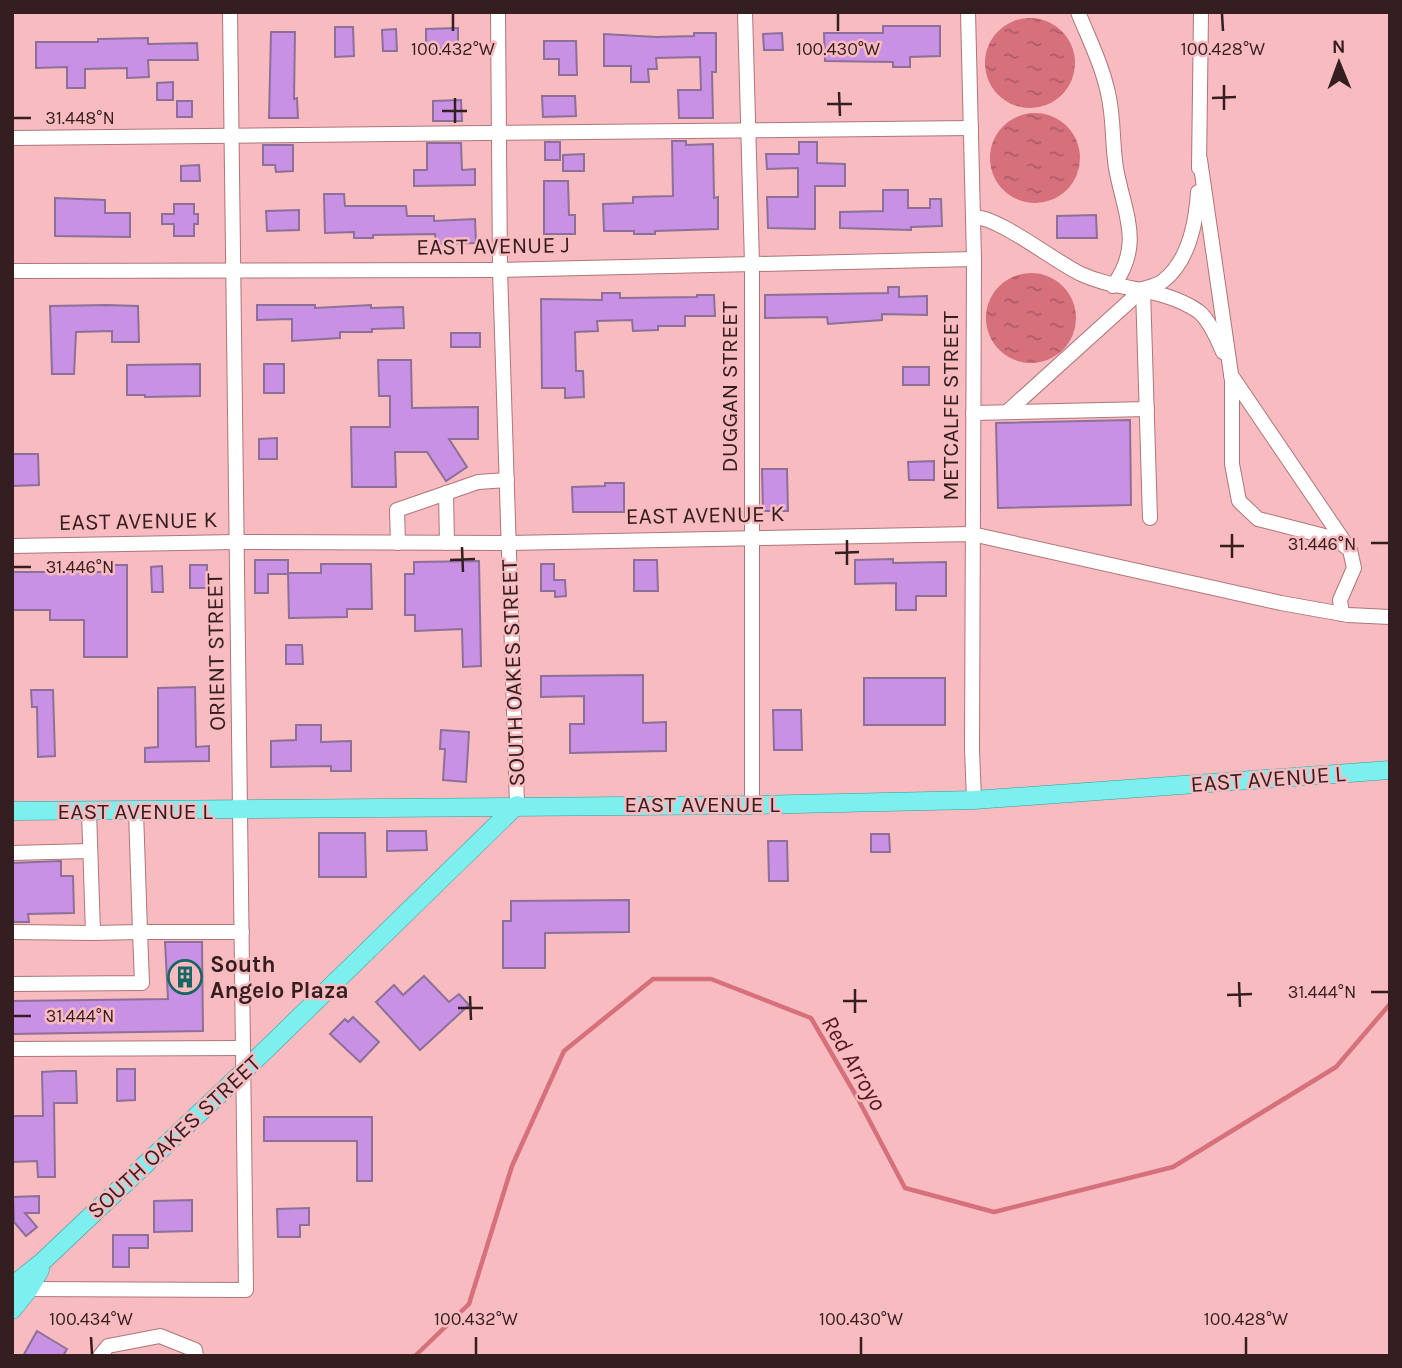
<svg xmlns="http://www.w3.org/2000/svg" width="1402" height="1368" viewBox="0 0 1402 1368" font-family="Karla,sans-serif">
	<defs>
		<pattern id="water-ripples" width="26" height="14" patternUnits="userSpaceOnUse" patternTransform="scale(1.75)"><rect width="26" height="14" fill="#d6707a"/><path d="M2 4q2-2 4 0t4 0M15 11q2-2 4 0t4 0" fill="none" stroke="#ae5b64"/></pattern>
	</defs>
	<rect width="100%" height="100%" fill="#f8bbbf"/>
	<!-- water -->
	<g fill="url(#water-ripples)">
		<circle cx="1030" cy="63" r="45"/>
		<circle cx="1035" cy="158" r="45"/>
		<circle cx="1031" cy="318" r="45"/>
	</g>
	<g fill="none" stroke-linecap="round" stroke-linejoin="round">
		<!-- stream -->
		<polyline stroke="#d6707a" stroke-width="4.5" points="415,1356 469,1304 512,1166 564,1051 653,979 711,979 811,1018 858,1099 905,1188 994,1212 1173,1167 1336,1067 1390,1004"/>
	</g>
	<!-- building -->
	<g fill="#c991e3" stroke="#8c7099" stroke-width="2">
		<polygon points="883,26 940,26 940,56 910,57 910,67 893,67 893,62 825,61 824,33 883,33"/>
		<polygon points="335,27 353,27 354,56 335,57"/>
		<polygon points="458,28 458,48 426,49 426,29"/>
		<polygon points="396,29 397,51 383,51 382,30"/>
		<polygon points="271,32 295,32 294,99 297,98 298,118 269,118"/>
		<polygon points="694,33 716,33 716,72 712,72 713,118 679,118 678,90 701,90 700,57 656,58 657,69 648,69 649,82 631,82 631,66 604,66 604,34 656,37 694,36"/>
		<polygon points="782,33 783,50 764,50 763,34"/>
		<polygon points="148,38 148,44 197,43 198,60 148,60 149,77 127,78 127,68 85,69 85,88 67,88 67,67 36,68 36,42 98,42 98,39"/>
		<polygon points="544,41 576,41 577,75 559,75 559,59 544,59"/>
		<polygon points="173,82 173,100 157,100 157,83"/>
		<polygon points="542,96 575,96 576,116 543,117"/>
		<polygon points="461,100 462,121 433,121 433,101"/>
		<rect x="177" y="101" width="15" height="16"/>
		<polygon points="672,141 686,141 686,145 713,144 714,198 718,197 718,229 655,231 655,234 634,234 634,231 604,231 603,204 633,203 633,197 673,196"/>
		<rect x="545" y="142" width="15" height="18"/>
		<polygon points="799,142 817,142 817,163 845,164 845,186 815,186 815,229 768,228 767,197 798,197 798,168 767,169 766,154 799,154"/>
		<polygon points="427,143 461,143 462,170 475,169 475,185 414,186 414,170 427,170"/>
		<polygon points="263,145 293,145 293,171 276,172 275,165 263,165"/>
		<polygon points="584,154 584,171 563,171 563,155"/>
		<polygon points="199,165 200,181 181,181 181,166"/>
		<polygon points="544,181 568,181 569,215 575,215 575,234 544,234"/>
		<polygon points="883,190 908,190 908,208 930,208 930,199 941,199 942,226 911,227 911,230 840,228 840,212 883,211"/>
		<polygon points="324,194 344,194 345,206 406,206 407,216 434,216 434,221 475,219 476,243 436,244 435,234 373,235 373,238 354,238 354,232 325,233"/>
		<polygon points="55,198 105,200 105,213 130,213 130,237 55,236"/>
		<polygon points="174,204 194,204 194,214 198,214 198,224 194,224 194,236 174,236 174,224 162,224 162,214 174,214"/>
		<polygon points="299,210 299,230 267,231 266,211"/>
		<polygon points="1096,215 1097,238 1057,238 1057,216"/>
		<polygon points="888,287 899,287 899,297 927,296 927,315 882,314 882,320 828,324 827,317 765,318 765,295 888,293"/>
		<polygon points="602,293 620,293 620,298 697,297 697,295 714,295 715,316 685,316 685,326 658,326 658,330 633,331 632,320 597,321 598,331 575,332 576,371 583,371 584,397 565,398 565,388 542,388 541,299 602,300"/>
		<polygon points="107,305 138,306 139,342 112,342 112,331 76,332 74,374 52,374 50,306"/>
		<polygon points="257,305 315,305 315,308 371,305 371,308 403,307 404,328 372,329 372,332 340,332 340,338 292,341 292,319 257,320"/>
		<rect x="451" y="333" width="29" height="14"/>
		<polygon points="378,360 411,360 412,408 478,407 478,439 449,439 467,467 446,481 427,452 395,452 396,487 352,487 351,427 390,427 390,396 379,396"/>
		<polygon points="200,364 200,396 145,397 145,395 127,395 127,365"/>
		<rect x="264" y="364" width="20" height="29"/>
		<rect x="903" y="367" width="26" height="18"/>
		<polygon points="1130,420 1131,505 998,508 996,423"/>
		<polygon points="277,438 277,459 259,459 259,439"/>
		<polygon points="12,454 38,454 39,485 12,486"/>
		<polygon points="934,461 934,480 909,480 908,462"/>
		<polygon points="762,469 787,469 788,511 763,511"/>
		<polygon points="605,483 624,483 624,512 573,512 572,487 605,486"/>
		<polygon points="893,559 893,563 946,562 946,596 916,596 916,610 896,610 896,583 855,584 855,560"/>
		<polygon points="255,560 288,560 288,574 268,574 268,593 255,593"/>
		<polygon points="634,560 657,560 658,591 634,591"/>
		<polygon points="479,561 481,666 463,667 462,629 415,631 415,615 405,615 405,574 414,574 414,562"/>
		<polygon points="321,564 371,564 372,609 347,609 347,617 289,618 288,573 321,573"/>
		<polygon points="541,564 554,564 554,580 565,580 566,596 555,597 555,591 541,591"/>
		<polygon points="112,565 127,565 127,657 84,657 84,620 50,620 50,610 12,610 12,572 112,572"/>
		<rect x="190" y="565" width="17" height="23"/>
		<polygon points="162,566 163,592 152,592 151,567"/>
		<polygon points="286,645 302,645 303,664 286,664"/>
		<polygon points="643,675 643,723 666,722 666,751 570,753 570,724 584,724 584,696 541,697 541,676"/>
		<rect x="864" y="678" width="81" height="47"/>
		<polygon points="195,687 196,747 209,746 209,761 145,762 145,748 158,747 158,688"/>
		<polygon points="31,690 53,690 55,756 38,757 37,707 32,707"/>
		<polygon points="773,710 801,710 802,750 774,750"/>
		<polygon points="296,725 321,725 321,742 351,741 351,771 331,771 331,766 271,767 271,741 296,740"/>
		<polygon points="441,730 469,732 466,782 443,780 445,749 440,749"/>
		<polygon points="387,831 426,831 427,850 387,851"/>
		<polygon points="319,833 365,833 366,877 319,877"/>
		<polygon points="871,834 889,834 890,852 871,852"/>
		<polygon points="768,841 787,841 788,881 769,881"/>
		<polygon points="61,861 61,876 73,876 74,913 28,914 29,922 13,922 12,863"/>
		<polygon points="629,900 629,932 545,933 545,968 503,968 503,921 511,921 511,901"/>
		<polygon points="165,942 202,942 203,1031 12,1034 12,1001 168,999"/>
		<polygon points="424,976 449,1002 459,994 469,1005 420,1050 376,1002 394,985 403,995"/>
		<polygon points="353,1017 379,1042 360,1062 330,1034 345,1019 348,1022"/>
		<polygon points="117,1069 135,1069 135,1100 117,1101"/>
		<polygon points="59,1071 76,1071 77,1103 54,1103 55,1177 38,1177 37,1161 12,1162 12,1116 43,1116 42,1072"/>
		<polygon points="264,1117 372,1117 372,1181 357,1181 357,1141 264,1141"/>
		<polygon points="39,1196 39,1213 25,1213 37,1227 26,1236 14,1222 13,1197"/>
		<polygon points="192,1200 192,1231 154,1232 154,1201"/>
		<polygon points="309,1208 309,1225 300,1225 300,1237 278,1237 277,1209"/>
		<polygon points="113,1235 148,1235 148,1248 129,1248 129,1267 113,1267"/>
		<polygon points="37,1331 67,1349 63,1356 23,1356"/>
	</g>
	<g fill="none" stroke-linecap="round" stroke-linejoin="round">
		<!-- minor casing -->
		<g stroke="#ad767a" stroke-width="16">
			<g id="minor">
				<polyline points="498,12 500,270 517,805"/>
				<polyline points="745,12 752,264 752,805"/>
				<polyline points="968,12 974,259 972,749 974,800"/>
				<path d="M1078 12C1089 39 1102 65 1108 93 1114 118 1112 143 1116 168 1124 213 1144 244 1113 286"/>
				<polyline points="12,138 971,128"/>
				<polyline points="1200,160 1232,381 1232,464 1239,501 1258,519 1336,539 1350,550 1354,568 1340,600 1342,614"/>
				<polyline points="1199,168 1201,12"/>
				<path d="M973 217C998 216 1055 262 1081 274 1120 292 1161 286 1198 311 1209 319 1218 340 1223 352"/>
				<polyline points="12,271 500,270 974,259"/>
				<polyline points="1143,289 1150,518"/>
				<polyline points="1231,375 1345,543"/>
				<path d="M1007 412 1143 289C1149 287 1158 285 1163 281 1189 261 1196 223 1198 192"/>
				<polyline points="973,413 1147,409"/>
				<polyline points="446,493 447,543"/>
				<polyline points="398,543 397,510 478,482 507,480"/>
				<polyline points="12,546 237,542 509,543 972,534 1281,603 1348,615 1390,617"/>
				<polyline points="89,811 93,933 140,932 136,811"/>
				<polyline points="12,853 90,851"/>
				<polyline points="12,932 93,933"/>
				<polyline points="12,984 142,983 140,932 242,932"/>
				<polyline points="12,1049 243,1048"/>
				<polyline points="21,1289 246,1290 230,12"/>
				<polyline points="100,1356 108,1346 160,1336 195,1350 196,1356"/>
			</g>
		</g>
		<!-- major casing -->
		<g stroke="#2b9f9f" stroke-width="19">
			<g id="major">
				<polyline points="12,811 752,805 974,800 1390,770"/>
				<polyline points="12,1286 42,1262 244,1071 517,805"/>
				<polyline points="12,1310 29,1289 40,1270"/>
			</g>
		</g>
		<!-- minor -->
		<use href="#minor" stroke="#fff" stroke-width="14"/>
		<!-- major -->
		<use href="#major" stroke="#7defef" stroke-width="18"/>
	</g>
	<!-- ticks -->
	<path fill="none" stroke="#341e20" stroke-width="2.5" d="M453 14V31M838 14V31M1222 14 1223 31M1224 85V110M839 92 840 116M455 98V123M1212 98 1236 97M827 104H852M442 111H467M14 118H31M1232 534V558M847 540V565M1371 543H1388M1220 546H1244M462 547 463 572M835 553 859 552M450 560 475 559M14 567H31M1239 982 1240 1007M855 989V1013M1371 992H1388M1227 995 1252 994M470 996 471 1020M843 1001H867M458 1008H483M14 1016H31M91 1337 92 1354M476 1337V1354M861 1337V1354M1246 1337V1354"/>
	<!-- icons -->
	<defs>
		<g id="building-ring" transform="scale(1.75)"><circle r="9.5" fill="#f8bbbf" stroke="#176565" stroke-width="1.5"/><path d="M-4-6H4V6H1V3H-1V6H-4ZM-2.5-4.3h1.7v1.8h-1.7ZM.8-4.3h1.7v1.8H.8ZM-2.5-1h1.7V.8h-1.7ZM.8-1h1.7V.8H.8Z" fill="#176565"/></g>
	</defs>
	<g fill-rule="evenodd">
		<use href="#building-ring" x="185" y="977"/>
	</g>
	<g text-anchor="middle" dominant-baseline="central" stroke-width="5" stroke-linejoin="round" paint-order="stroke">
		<!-- street labels -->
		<g font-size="23" fill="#341e20" stroke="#f8bbbf">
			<text transform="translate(493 246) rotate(-1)">EAST AVENUE J</text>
			<text transform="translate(729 387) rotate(-90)">DUGGAN STREET</text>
			<text transform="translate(950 406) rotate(-90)">METCALFE STREET</text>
			<text transform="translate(705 515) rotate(-1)">EAST AVENUE K</text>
			<text transform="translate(138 521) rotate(-1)">EAST AVENUE K</text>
			<text transform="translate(216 652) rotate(-91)">ORIENT STREET</text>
			<text transform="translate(513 673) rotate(-92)">SOUTH OAKES STREET</text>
			<text transform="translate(1268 779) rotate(-4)">EAST AVENUE L</text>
			<text x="702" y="804">EAST AVENUE L</text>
			<text x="135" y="811">EAST AVENUE L</text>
			<text transform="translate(174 1137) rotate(-43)">SOUTH OAKES STREET</text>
		</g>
		<!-- poi labels -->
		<g font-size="23" font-weight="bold" fill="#341e20" stroke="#f8bbbf" text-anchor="start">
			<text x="210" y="964">South<tspan x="210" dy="26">Angelo Plaza</tspan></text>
		</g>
		<!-- water labels -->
		<g font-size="24" font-style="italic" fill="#55141f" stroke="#f8bbbf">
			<text transform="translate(854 1063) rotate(60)">Red Arroyo</text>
		</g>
	</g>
	<g font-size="18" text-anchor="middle" fill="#341e20" stroke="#f8bbbf" stroke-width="5" stroke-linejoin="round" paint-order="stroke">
		<text x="453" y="55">100.432°W</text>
		<text x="838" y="55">100.430°W</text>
		<text x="1223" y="55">100.428°W</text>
		<text x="80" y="124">31.448°N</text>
		<text x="1322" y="550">31.446°N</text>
		<text x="80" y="573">31.446°N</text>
		<text x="1322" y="998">31.444°N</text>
		<text x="80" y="1022">31.444°N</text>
		<text x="91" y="1325">100.434°W</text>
		<text x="476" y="1325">100.432°W</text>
		<text x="861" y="1325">100.430°W</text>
		<text x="1246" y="1325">100.428°W</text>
	</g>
	<!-- border -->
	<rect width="1402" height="1368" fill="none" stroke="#341e20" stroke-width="28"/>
	<!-- north arrow -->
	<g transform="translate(1339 63) rotate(359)" stroke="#f8bbbf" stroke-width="5" paint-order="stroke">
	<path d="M0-5L12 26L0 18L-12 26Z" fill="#341e20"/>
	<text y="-10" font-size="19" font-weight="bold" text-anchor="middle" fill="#341e20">N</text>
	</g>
</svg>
